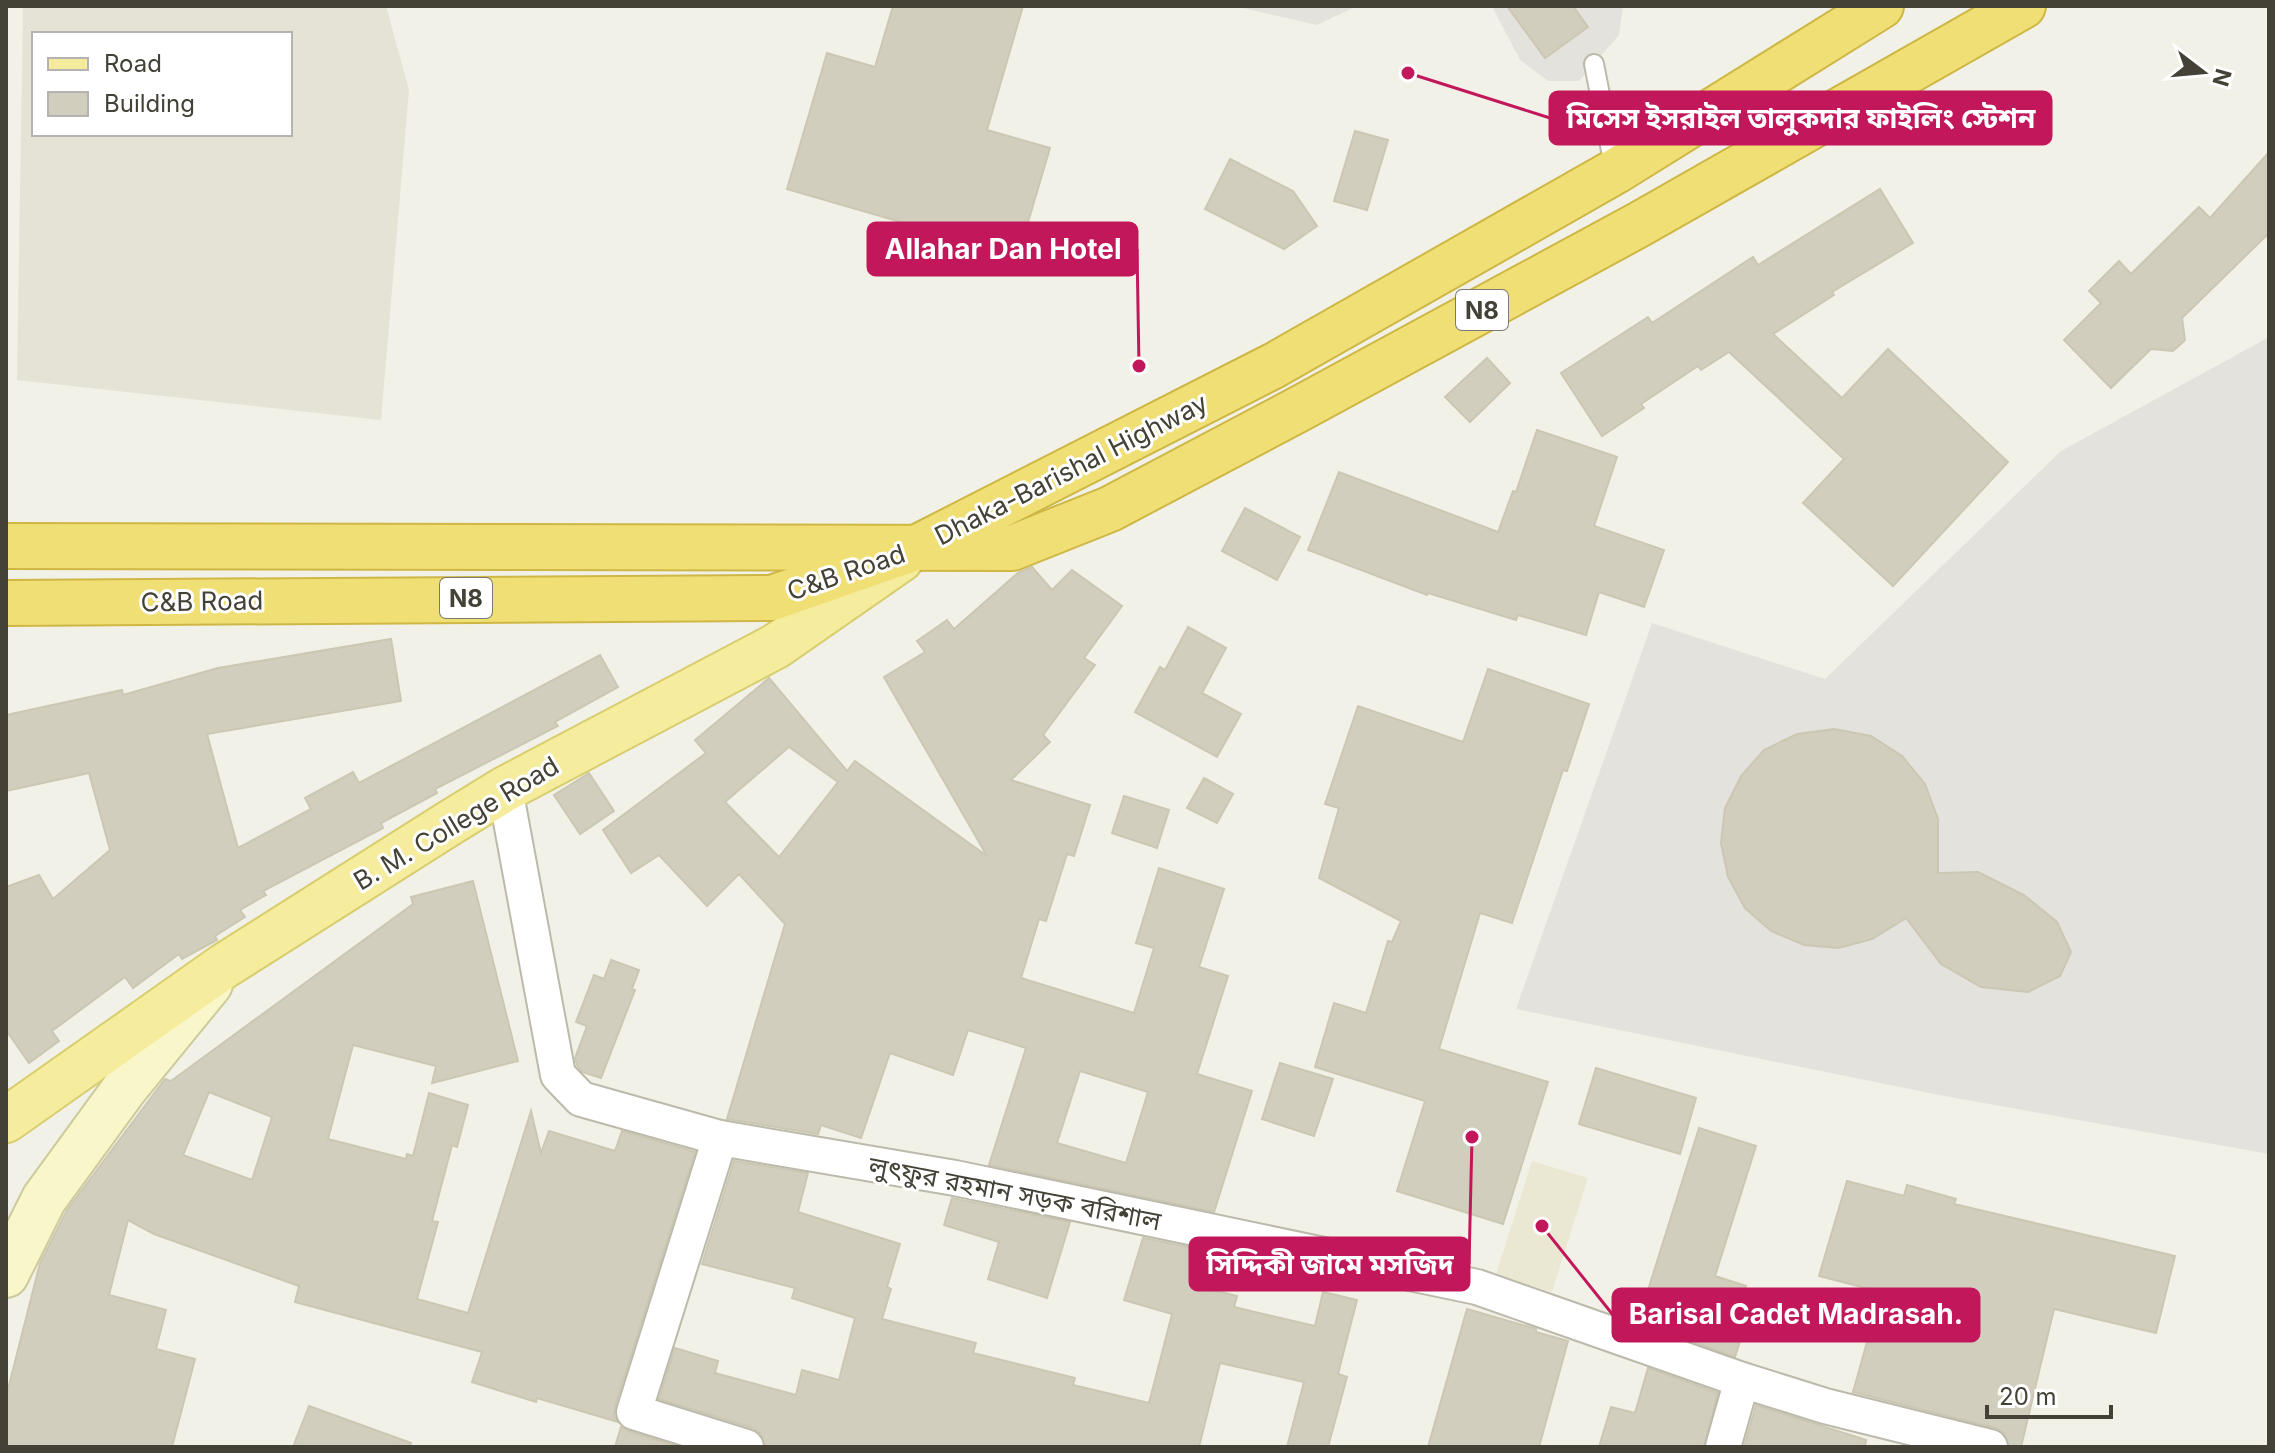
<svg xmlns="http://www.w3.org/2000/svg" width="2275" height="1453" viewBox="0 0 2275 1453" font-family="Inter,'Noto Sans Bengali',sans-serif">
	<rect width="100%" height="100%" fill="#f2f1e7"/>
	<!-- residential -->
	<path fill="#e5e3d6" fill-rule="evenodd" d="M23 6H386L409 90 381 420 17 380ZM34 34H290V134H34Z"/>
	<!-- industrial -->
	<g fill="#e4e2dc">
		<polygon points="1234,6 1357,6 1317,25"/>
		<polygon points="1492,6 1623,6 1619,35 1579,81 1548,81 1520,60"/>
		<polygon points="2269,337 2269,1154 1939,1095 1516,1009 1652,623 1825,679 2061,451"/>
	</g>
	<!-- education -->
	<polygon fill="#eae8d2" points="1532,1161 1588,1178 1552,1292 1496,1274"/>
	<!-- building -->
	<g fill="#d2cebe" stroke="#ccc7b2" stroke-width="2" fill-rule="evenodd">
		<polygon points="893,6 1023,6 987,130 1050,148 1018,256 787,189 827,53 875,67"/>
		<polygon points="1507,6 1573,6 1588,27 1545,58"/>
		<polygon points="1355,131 1388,140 1367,210 1334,201"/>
		<polygon points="2269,152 2269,233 2182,318 2185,340 2173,351 2151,349 2111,388 2064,340 2101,303 2089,291 2119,261 2131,274 2199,207 2210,218"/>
		<polygon points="1230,159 1293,191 1317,226 1284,249 1205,209"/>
		<polygon points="1880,189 1913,243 1832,292 1834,295 1773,334 1842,398 1888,349 2008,462 1893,586 1803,503 1844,459 1729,352 1701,370 1698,366 1641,404 1644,408 1602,436 1561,373 1648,317 1652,323 1753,257 1758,265"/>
		<polygon points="1487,358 1510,383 1470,422 1445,397"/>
		<polygon points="1537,430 1617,457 1594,526 1664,550 1644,607 1599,592 1586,635 1518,615 1516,620 1428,593 1427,595 1308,550 1339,472 1498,532 1513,491 1516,492"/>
		<polygon points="1245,508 1300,537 1277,580 1222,551"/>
		<path d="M1032 567 1052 590 1072 570 1122 606 1084 658 1095 665 1043 735 1050 742 1011 780 1090 805 1074 856 1067 854 1046 921 1039 919 1021 978 1134 1013 1154 948 1136 943 1159 868 1224 889 1199 967 1228 976 1197 1074 1252 1091 1214 1212 989 1165 1026 1048 968 1030 953 1075 890 1053 861 1138 821 1125 818 1134 727 1119 785 924 739 874 707 906 659 855 631 873 603 830 706 753 695 740 769 678 847 771 855 761 987 856 884 677 925 652 917 641 947 620 954 629 1019 572ZM789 747 838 782 779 857 725 802ZM1080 1071 1148 1092 1126 1163 1057 1143Z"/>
		<polygon points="1188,627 1226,648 1202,693 1241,714 1217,757 1135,712 1160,667 1165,670"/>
		<polygon points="391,639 401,701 207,734 238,848 311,809 305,798 353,772 359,783 600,655 618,687 555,722 558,726 435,789 437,793 381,823 383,828 263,891 266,895 240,910 245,917 215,936 217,940 182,959 179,954 133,988 125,977 52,1031 59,1041 29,1063 6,1030 6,887 39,875 53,899 110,850 89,773 6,791 6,715 122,690 123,695 218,668"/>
		<polygon points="1488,669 1589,704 1567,771 1563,770 1512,923 1480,913 1439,1049 1548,1082 1503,1224 1397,1191 1425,1101 1315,1067 1334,1003 1366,1013 1388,941 1392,942 1401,921 1319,878 1339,808 1325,804 1358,706 1463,742"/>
		<polygon points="1834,729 1871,736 1902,756 1925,784 1938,819 1938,873 1978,872 2024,895 2057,922 2071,952 2060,976 2028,992 1981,987 1941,964 1906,918 1872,939 1838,948 1804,945 1771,931 1745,908 1728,877 1721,843 1725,808 1741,776 1764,750 1797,734"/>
		<polygon points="589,773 614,811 580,834 554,795"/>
		<polygon points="1204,778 1233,794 1217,823 1187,808"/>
		<polygon points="1124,796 1169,810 1157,848 1112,833"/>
		<path d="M473 881 518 1061 432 1083 436 1066 353 1045 328 1139 406 1159 407 1154 413 1156 429 1093 468 1105 457 1147 452 1145 432 1221 438 1222 417 1299 468 1313 531 1111 541 1153 549 1131 615 1151 622 1131 695 1152 615 1406 614 1416 618 1422 537 1398 536 1402 472 1382 482 1352 295 1302 299 1286 154 1234 128 1220 109 1295 166 1310 156 1349 195 1359 172 1447H6V1397L40 1263 67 1210 165 1079 171 1081 413 904 411 897ZM209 1092 272 1117 252 1180 183 1155Z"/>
		<polygon points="611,960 639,970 632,989 635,990 601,1078 582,1072 577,1065 575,1058 587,1026 576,1022 594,975 604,979"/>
		<polygon points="1280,1063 1333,1079 1314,1136 1262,1119"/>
		<polygon points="1596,1068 1696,1098 1680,1154 1579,1124"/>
		<polygon points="1699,1128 1756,1146 1715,1276 1746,1286 1731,1332 1742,1335 1735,1357 1638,1322"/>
		<polygon points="734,1161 808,1173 798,1212 900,1244 887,1287 891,1289 882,1319 976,1343 973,1353 1075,1378 1073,1385 1149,1403 1172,1314 1124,1300 1143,1238 1203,1250 1194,1285 1237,1296 1234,1307 1315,1326 1323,1292 1357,1300 1338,1374 1347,1377 1328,1447 1287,1447 1304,1382 1220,1363 1199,1447 765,1447 761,1434 753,1428 659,1399 675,1348 718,1361 715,1373 796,1395 802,1370 839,1380 855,1318 792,1298 795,1288 702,1264"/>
		<polygon points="1847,1181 1904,1196 1907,1185 1956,1199 1954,1204 2175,1256 2156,1333 2054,1309 2021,1447 2009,1447 2004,1433 1995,1428 1853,1392 1881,1292 1819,1276"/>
		<polygon points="952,1198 1070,1222 1047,1298 988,1279 999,1242 944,1225"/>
		<polygon points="1467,1309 1533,1328 1536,1329 1536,1332 1568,1341 1539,1447 1428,1447"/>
		<polygon points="1648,1368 1718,1393 1704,1447 1599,1447 1611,1407 1635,1413"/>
		<polygon points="1756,1405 1866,1440 1865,1447 1744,1447"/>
		<polygon points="309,1406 411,1443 410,1447 293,1447"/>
		<polygon points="621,1427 628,1431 679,1447 615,1447"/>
	</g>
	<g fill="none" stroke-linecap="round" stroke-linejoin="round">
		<!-- lane casing -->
		<g stroke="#bcbaab" stroke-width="22">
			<polyline id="lane" points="1594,64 1615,171"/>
		</g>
		<!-- street casing -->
		<g stroke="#bcbaab" stroke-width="38">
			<g id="street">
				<polyline points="505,789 558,1075 581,1099 720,1138 955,1178 1477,1287 1742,1380 1825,1406 1990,1447"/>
				<polyline points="720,1138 634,1412 746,1447"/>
				<polyline points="1723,1447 1742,1380"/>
			</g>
		</g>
		<!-- secondary casing -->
		<g stroke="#cdca9b" stroke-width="48">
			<polyline id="secondary" points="6,1275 44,1199 125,1088 210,984"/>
		</g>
		<!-- primary casing -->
		<g stroke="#d8cd6f" stroke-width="48">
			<polyline id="primary" points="6,1120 224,966 448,824 505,789 776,646 901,559"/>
		</g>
		<!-- highway casing -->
		<g stroke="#ceb745" stroke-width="48">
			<g id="highway">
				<polyline points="6,546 1012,548 1110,509 1299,409 1640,224 2023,6"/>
				<polyline points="6,603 772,598 918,547 1275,365 1616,171 1881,6"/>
			</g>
		</g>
		<!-- lane -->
		<use href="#lane" stroke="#fff" stroke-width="18"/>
		<!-- street -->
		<use href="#street" stroke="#fff" stroke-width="34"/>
		<!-- secondary -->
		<use href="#secondary" stroke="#f9f7ca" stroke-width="44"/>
		<!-- primary -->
		<use href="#primary" stroke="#f5ed9d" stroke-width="44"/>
		<!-- highway -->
		<use href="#highway" stroke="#f0df74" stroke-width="44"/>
	</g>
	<g text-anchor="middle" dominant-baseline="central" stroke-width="6" stroke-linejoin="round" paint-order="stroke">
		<!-- shield labels -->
		<g fill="#fff" stroke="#7c7b73" stroke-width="2">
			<rect x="1456" y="290" width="52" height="40" rx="6"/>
			<rect x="440" y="578" width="52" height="40" rx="6"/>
		</g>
		<g font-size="24" font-weight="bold" fill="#444237">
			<text x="1482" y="310">N8</text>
			<text x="466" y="598">N8</text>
		</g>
		<!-- street labels -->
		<g font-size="26" fill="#444237" stroke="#fff">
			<text transform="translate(1071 469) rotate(-27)">Dhaka-Barishal Highway</text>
			<text transform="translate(846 572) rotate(-19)">C&amp;B Road</text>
			<text transform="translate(202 601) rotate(-1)">C&amp;B Road</text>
			<text transform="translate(456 823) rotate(-31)">B. M. College Road</text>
			<text transform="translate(1015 1193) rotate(11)">লুৎফুর রহমান সড়ক বরিশাল</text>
		</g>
	</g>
	<!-- callouts -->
	<path fill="none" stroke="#c2185b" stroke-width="3" d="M1408 73L1550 118M1139 366L1137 249M1472 1137L1469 1264M1542 1226L1613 1315"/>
	<g fill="#c2185b" stroke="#fff" stroke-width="3">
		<circle cx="1408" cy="73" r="8"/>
		<circle cx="1139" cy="366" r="8"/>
		<circle cx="1472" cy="1137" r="8"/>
		<circle cx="1542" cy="1226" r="8"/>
	</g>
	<g fill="#c2185b" stroke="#c2185b" stroke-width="3">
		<rect x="1550" y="92" width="501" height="52" rx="8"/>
		<rect x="868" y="223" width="269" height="52" rx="8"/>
		<rect x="1190" y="1238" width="279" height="52" rx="8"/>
		<rect x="1613" y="1289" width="366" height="52" rx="8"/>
	</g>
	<g font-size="28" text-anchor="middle" font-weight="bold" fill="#fff">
		<text x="1801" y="128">মিসেস ইসরাইল তালুকদার ফাইলিং স্টেশন</text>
		<text x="1003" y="259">Allahar Dan Hotel</text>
		<text x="1330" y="1274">সিদ্দিকী জামে মসজিদ</text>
		<text x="1796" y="1324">Barisal Cadet Madrasah.</text>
	</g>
	<!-- border -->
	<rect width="2275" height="1453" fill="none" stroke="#444237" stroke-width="16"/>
	<!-- legend -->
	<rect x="32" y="32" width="260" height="104" fill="#ffffff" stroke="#b4b3af" stroke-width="2"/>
	<rect x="48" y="58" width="40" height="12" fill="#f5ed9d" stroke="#b4b3af" stroke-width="2"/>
	<text x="104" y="72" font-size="24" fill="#444237">Road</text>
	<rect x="48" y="92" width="40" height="24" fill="#d2cebe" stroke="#b4b3af" stroke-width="2"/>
	<text x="104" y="112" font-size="24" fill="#444237">Building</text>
	<!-- north arrow -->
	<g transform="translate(2203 72) rotate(106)" stroke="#ffffff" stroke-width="6" paint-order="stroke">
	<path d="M0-6L14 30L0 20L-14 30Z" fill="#444237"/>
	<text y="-12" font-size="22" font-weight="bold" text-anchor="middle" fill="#444237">N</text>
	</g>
	<!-- scale -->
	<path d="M1987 1405v12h124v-12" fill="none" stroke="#444237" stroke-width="4"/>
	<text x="1999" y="1405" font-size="24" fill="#444237" stroke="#ffffff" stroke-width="6" paint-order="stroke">20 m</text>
</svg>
